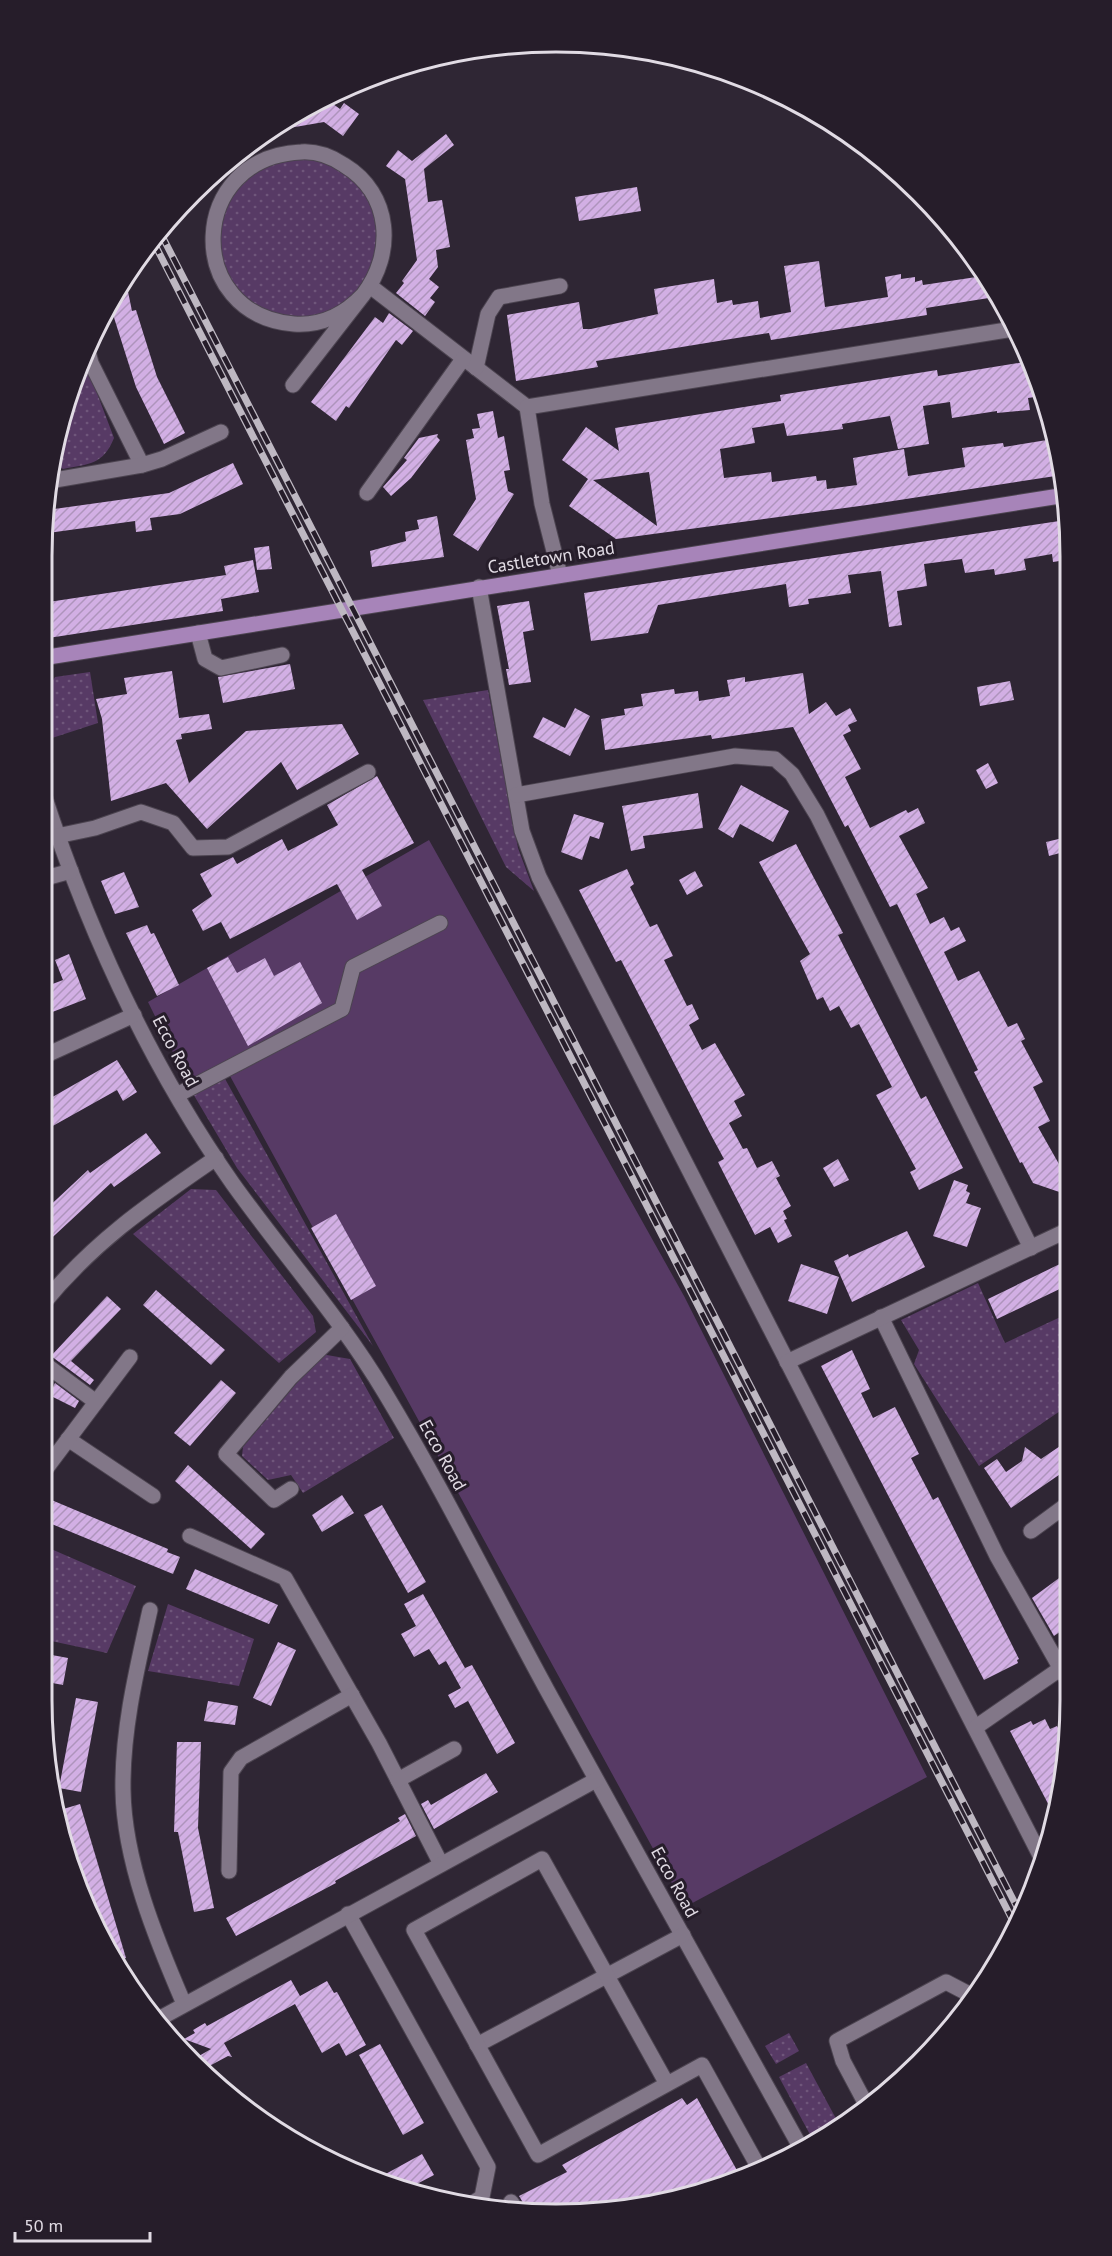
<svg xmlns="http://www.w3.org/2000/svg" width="1112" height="2256" viewBox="0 0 1112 2256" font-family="'PT Sans',sans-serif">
	<defs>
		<pattern id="grass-dots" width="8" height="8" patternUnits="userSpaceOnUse" patternTransform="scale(1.5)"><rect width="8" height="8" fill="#573a65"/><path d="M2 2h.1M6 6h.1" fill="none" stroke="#6f567b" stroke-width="1.8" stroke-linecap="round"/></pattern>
		<pattern id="building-hatch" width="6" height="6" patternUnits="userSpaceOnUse" patternTransform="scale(1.5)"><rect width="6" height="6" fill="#d2afe4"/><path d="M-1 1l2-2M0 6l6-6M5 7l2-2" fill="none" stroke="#ae94bc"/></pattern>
	</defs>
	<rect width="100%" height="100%" fill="#2f2634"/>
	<!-- grass -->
	<g fill="url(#grass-dots)">
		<circle cx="299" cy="238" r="80"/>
		<path d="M83 356 114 438C103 465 89 464 63 469L51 461 52 455Z"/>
		<path d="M90 672 98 723 49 739C39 715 41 700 55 677Z"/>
		<polygon points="488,690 518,848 534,891 506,867 423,700"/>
		<polygon points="224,1077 373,1346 237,1168 192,1092"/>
		<polygon points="191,1189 216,1190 313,1316 316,1332 279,1363 133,1234"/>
		<polygon points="978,1283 1005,1343 1069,1313 1069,1405 979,1466 914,1364 919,1350 901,1320"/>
		<polygon points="321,1354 350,1359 394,1438 303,1493 291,1475 268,1480 242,1456 243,1447"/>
		<polygon points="42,1545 136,1586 107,1653 42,1639"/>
		<polygon points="168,1604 254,1639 239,1686 148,1671"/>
		<polygon points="789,2033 799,2051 776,2064 765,2046"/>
		<polygon points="806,2063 840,2126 814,2142 779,2077"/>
	</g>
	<!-- green -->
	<polygon fill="#573a65" points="429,840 684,1296 927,1777 685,1907 230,1076 194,1095 148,1002"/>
	<!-- building -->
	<g fill="url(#building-hatch)" fill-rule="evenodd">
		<polygon points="326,99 340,109 344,103 359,114 343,136 324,122 272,131 271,128"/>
		<polygon points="446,134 454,145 424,169 428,202 442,200 450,247 436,250 438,267 429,279 439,287 430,298 435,302 425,316 396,293 404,283 402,281 417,260 405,179 386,166 398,150 412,161"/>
		<polygon points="637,187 641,211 579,221 575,197"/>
		<polygon points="819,261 825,307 888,297 885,277 901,274 901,279 915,277 915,282 922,280 923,285 983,276 995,297 926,308 927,315 771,340 769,333 743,337 596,361 598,367 516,381 507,315 579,302 583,329 591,329 658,314 654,289 714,279 717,303 732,300 733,305 758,301 760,318 791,312 784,266"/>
		<polygon points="125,277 132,311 136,310 157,377 185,433 164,444 136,387 110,305"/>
		<polygon points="389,313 413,331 402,345 396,340 349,408 346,406 336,421 311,402 375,317 383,323"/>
		<path d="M1031 361 1041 396 1028 398 1030 410 997 413V411L952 418 950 402 923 406 929 444 898 449 890 416 842 424 843 429 787 436 784 423 752 428 755 443 720 449 724 478 771 472 772 482 816 476 817 481 826 480 827 489 857 485 853 458 904 449 908 476 965 467 962 448 1003 443 1004 447 1047 440 1048 452 1055 451 1062 475 867 505 616 539 569 506 588 479 562 460 586 427 619 451 615 428 781 401 780 395 937 370 938 376ZM649 472 657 526 593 480Z"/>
		<polygon points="493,411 498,438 504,436 510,470 504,471 508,491 514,494 478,551 453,535 476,499 466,440 474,438 472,429 480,428 477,414"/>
		<polygon points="438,434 437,437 440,440 411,478 391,496 383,487 407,460 404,458 419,438"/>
		<polygon points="233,463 243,484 180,514 150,518 152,530 136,532 135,521 48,533 47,510 169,493"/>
		<polygon points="437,516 444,557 372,567 370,551 406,541 405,532 419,529 417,520"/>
		<polygon points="1066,520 1066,560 1053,562 1052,554 1024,559 1026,570 995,575 994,569 965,573 962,559 924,564 927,586 897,591 902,625 889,627 881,571 848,575 851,593 808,599 809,604 789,607 786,584 658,605 648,633 591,641 584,593"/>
		<polygon points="269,546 272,569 257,570 254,548"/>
		<polygon points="253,560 259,592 221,599 223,611 42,639 42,603 226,575 224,566"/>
		<polygon points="529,601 534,630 523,632 531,682 509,685 506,669 509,669 497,606"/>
		<polygon points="290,664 295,689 223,703 218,677"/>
		<polygon points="172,671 179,718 209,714 212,729 181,734 182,739 176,740 189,783 246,731 342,724 359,754 297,790 281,762 207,829 166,783 111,801 102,719 96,699 127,694 124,678"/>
		<polygon points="803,673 809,714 826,702 836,716 850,708 857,721 848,725 851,731 843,735 861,769 845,777 870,828 906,810 908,813 918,808 925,823 899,836 928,888 916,894 930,924 944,917 951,931 959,927 966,941 944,952 958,981 979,971 1008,1027 1017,1023 1025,1039 1021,1041 1043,1082 1033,1087 1050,1121 1038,1127 1068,1180 1068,1195 1033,1183 1022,1162 1020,1163 974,1072 978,1070 897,904 890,907 848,825 845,827 793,727 712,739 711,735 605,750 601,719 625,715 624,709 643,706 641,694 674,689 675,694 698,691 699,701 730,696 727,680 745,677 745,682"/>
		<polygon points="1010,681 1014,700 980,706 977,687"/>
		<polygon points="575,708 590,716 570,756 533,737 543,717 565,728"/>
		<polygon points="988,763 998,783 986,789 976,770"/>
		<polygon points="377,776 414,843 362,870 382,906 357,920 337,884 230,939 221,922 203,931 192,910 212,896 200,874 233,857 237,864 282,839 288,851 338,825 327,805"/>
		<polygon points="741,785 789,811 773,842 740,824 733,838 718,829"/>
		<polygon points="698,793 703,828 643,836 645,848 631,851 622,806"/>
		<polygon points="574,814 604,823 599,839 590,836 582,860 561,852"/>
		<polygon points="1067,837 1067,851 1049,856 1046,842"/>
		<polygon points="796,844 843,933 838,935 921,1099 926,1096 963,1168 919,1190 910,1172 916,1169 876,1095 892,1087 859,1024 851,1028 839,1006 830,1011 823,997 817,1000 800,961 810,954 759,862"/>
		<polygon points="627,869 634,884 630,887 650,927 657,924 673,956 664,960 687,1006 692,1004 699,1019 689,1025 702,1050 715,1043 745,1095 734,1101 742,1116 729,1123 743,1149 747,1148 757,1168 772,1161 780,1176 776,1178 791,1206 783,1211 787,1219 784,1220 792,1236 778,1243 770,1227 755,1235 718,1162 724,1159 711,1135 621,960 616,962 579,890"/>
		<polygon points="695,871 703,886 687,895 679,880"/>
		<polygon points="124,872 139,907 115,914 101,881"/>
		<polygon points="147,925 151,934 154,933 179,985 157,996 126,933"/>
		<polygon points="69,954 86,999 42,1016 42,988 63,980 55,960"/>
		<polygon points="228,957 237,973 265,958 274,976 300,962 322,1003 248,1046 207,968"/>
		<polygon points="117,1060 137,1092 123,1101 117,1090 42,1132 42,1103"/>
		<polygon points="146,1133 161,1153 114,1187 111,1183 42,1247 42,1213 88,1170 90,1173"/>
		<polygon points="838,1159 849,1180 834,1187 823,1168"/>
		<polygon points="954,1180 968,1185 966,1191 970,1193 966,1203 981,1208 967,1247 933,1236"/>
		<polygon points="336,1214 376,1286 351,1300 311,1228"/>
		<polygon points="907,1231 925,1267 852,1302 834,1261 848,1254 849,1257"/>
		<polygon points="1068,1260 1068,1285 997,1319 988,1299"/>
		<polygon points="801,1264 839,1277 827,1314 788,1301"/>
		<polygon points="156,1290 225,1350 211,1365 143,1305"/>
		<polygon points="107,1296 121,1309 71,1361 94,1380 90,1385 51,1356"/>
		<polygon points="852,1350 870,1389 861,1393 873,1418 895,1407 919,1454 911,1458 933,1500 938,1497 1019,1659 1017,1660 1018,1663 984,1680 821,1366"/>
		<polygon points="221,1380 236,1393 190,1446 174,1433"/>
		<polygon points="55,1383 79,1401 75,1408 49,1395"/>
		<polygon points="1069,1440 1069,1468 1011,1508 984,1468 997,1459 1006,1472 1022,1461 1025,1447 1041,1459"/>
		<polygon points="188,1465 265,1534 251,1549 175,1481"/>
		<polygon points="342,1495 354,1513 322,1532 312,1515"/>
		<polygon points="42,1496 168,1549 167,1552 180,1557 173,1574 42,1520"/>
		<polygon points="382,1505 426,1582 408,1593 364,1515"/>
		<polygon points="195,1569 278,1605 269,1624 186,1589"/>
		<polygon points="1070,1570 1070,1625 1054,1636 1032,1598"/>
		<polygon points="423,1594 465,1668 472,1665 515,1743 497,1754 468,1701 455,1708 448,1695 461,1688 446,1661 439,1665 429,1649 414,1657 401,1634 416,1626 404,1604"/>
		<polygon points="278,1642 296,1650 271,1706 253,1698"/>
		<polygon points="52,1655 68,1658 63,1685 42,1681 42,1658 51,1660"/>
		<polygon points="76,1698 98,1702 81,1792 59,1788"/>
		<polygon points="208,1701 238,1706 235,1725 204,1721"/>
		<polygon points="1045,1719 1050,1729 1057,1726 1066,1742 1060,1801 1055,1817 1010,1731 1031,1721 1033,1725"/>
		<polygon points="177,1742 201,1742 198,1828 214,1908 194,1912 178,1832 174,1832"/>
		<polygon points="486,1773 498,1792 434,1829 421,1804 428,1800 431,1805"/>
		<polygon points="80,1804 126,1958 120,1960 80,1885 64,1830 60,1810"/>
		<polygon points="405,1814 416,1836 335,1881 336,1883 236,1936 226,1918 400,1821 398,1818"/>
		<polygon points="291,1980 300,1996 327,1981 334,1993 337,1992 366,2045 346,2056 339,2043 322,2053 295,2004 224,2043 232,2057 228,2056 202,2070 192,2060 211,2049 184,2039 195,2033 193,2030 205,2023 207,2026"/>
		<polygon points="380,2044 424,2123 403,2135 359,2055"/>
		<polygon points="682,2098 687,2105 697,2098 739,2174 623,2210 525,2206 519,2196 567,2172 562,2165"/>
		<polygon points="422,2154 434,2175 411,2187 382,2176"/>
	</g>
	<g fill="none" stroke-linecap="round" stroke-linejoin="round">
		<!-- minor casing -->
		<g stroke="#4c4450" stroke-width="17">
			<g id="minor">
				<polyline points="370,286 527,407 542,504 560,575"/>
				<polyline points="87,348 91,363 142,465"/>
				<polyline points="476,368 488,314 499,297 560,286"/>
				<path d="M293 385 363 295C395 254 392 194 344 165 332 157 316 151 301 152 187 157 183 315 294 324 321 326 345 314 363 295"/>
				<polyline points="527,407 1013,329"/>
				<polyline points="49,481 142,465 162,459 221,432"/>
				<polyline points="367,493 463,359"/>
				<polyline points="479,587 522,831 539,877 1042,1859"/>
				<polyline points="198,633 205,659 221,668 282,655"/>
				<path d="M42 789C87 928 149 1064 233 1184 283 1254 341 1319 385 1393 443 1489 493 1591 547 1690 631 1844 717 1996 802 2150"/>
				<polyline points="516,795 735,756 775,759 792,774 817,815 1031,1248"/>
				<polyline points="57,836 95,828 141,812 173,823 193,848 228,847 368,772"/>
				<polyline points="42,879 71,871"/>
				<polyline points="42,1057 134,1015"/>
				<polyline points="177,1095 342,1009 353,967 440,923"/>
				<path d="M42 1305C94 1241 149 1204 216 1158"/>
				<polyline points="881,1317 997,1556 1070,1685"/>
				<polyline points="42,1362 96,1402"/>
				<polyline points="787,1362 1068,1230"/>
				<polyline points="68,1439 153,1496"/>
				<polyline points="45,1470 130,1357"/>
				<polyline points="291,1489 274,1500 226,1454 291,1377 342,1328"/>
				<polyline points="1031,1531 1069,1503"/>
				<polyline points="190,1536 285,1578 379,1743 441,1864"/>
				<path d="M150 1610C137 1668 122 1730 123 1790 124 1861 156 1939 184 2004"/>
				<polyline points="976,1727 1070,1662"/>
				<polyline points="398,1780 454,1749"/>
				<polyline points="229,1871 231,1772 241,1758 352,1695"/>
				<polyline points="348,1914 488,2167 482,2197 470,2205"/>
				<polyline points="155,2021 596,1780"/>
				<polyline points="477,2045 683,1935"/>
				<path d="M667 2084 542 1859 414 1930 538 2155C593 2125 647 2095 702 2065L759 2168"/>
				<polyline points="868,2108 843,2061 837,2041 946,1982 967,1993 968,1997"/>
				<polyline points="511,2202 514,2206"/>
			</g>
		</g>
		<!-- major casing -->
		<g stroke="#4c4450" stroke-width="17">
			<polyline id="major" points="42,658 1066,495"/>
		</g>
		<!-- minor -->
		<use href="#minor" stroke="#827788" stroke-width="15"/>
		<!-- major -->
		<use href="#major" stroke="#a784b9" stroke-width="15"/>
		<!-- rail casing -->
		<g stroke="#beb8c2" stroke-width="7">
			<g id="rail">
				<polyline points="160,232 1020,1913"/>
				<polyline points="153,241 1014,1923"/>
			</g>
		</g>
		<!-- rail -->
		<use href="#rail" stroke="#261d2a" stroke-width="4.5" stroke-dasharray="14" stroke-linecap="butt"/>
	</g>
	<g text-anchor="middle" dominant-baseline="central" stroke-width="6" stroke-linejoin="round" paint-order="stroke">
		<!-- street labels -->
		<g font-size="18" fill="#e1dbe4" stroke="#261d2a">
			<text transform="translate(551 557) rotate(-9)">Castletown Road</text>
			<text transform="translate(176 1051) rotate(62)">Ecco Road</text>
			<text transform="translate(443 1455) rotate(61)">Ecco Road</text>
			<text transform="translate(675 1882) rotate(61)">Ecco Road</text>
		</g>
	</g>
	<!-- crop -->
	<path d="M0 0H1112V2256H0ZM556 52H556A504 504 0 0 1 1060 556V1700A504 504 0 0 1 556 2204H556A504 504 0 0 1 52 1700V556A504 504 0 0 1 556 52Z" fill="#261d2a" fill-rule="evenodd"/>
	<path fill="none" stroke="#e1dbe4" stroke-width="3" d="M556 52H556A504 504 0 0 1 1060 556V1700A504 504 0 0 1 556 2204H556A504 504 0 0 1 52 1700V556A504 504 0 0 1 556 52Z"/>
	<!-- scale -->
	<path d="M15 2232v9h135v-9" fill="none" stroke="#e1dbe4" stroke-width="3"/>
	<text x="24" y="2232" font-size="18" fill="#e1dbe4" stroke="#261d2a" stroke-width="4.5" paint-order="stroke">50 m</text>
</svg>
